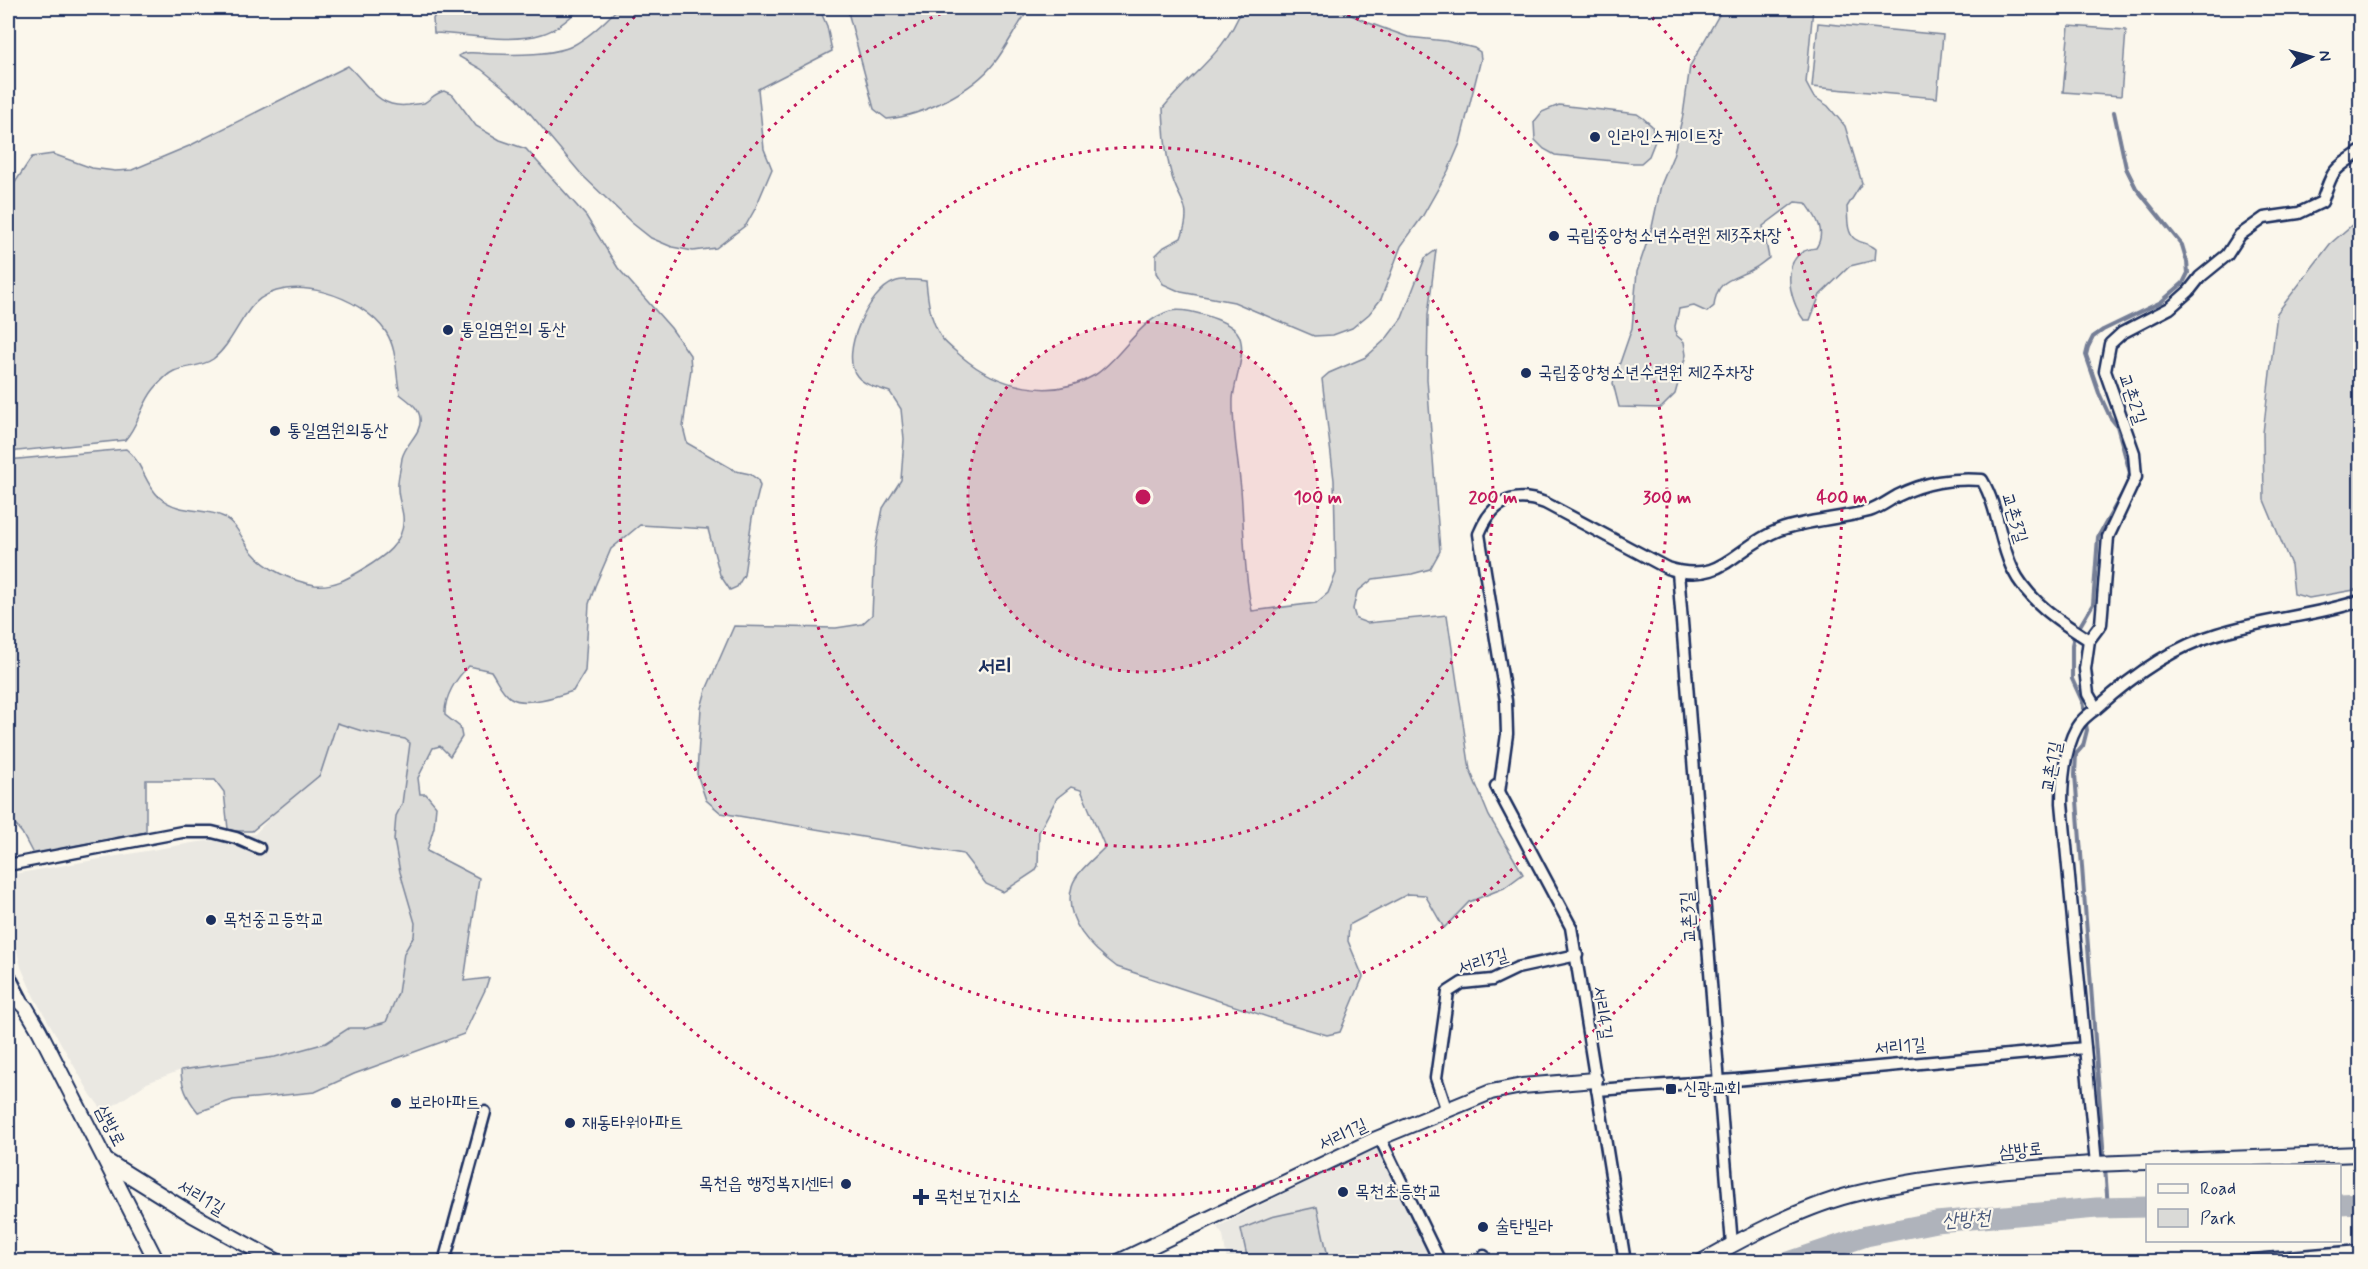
<svg xmlns="http://www.w3.org/2000/svg" width="2368" height="1269" viewBox="0 0 2368 1269" font-family="Mynerve,'Poor Story',sans-serif">
	<rect width="100%" height="100%" fill="#fbf7ec"/>
	<filter id="ink" filterUnits="userSpaceOnUse"><feTurbulence type="fractalNoise" baseFrequency=".0167" numOctaves="2"/><feDisplacementMap in="SourceGraphic" scale="12" xChannelSelector="R" yChannelSelector="G"/><feConvolveMatrix kernelMatrix="1 2 1 2 8 2 1 2 1" color-interpolation-filters="sRGB"/></filter>
	<g filter="url(#ink)">
		<!-- built -->
		<g fill="#eae8e2">
			<polygon points="337,723 362,731 405,739 410,743 402,804 396,816 415,923 414,936 404,953 398,993 386,1022 364,1028 349,1028 326,1043 275,1057 181,1070 147,1083 104,1112 91,1095 34,997 21,967 8,916 8,875 192,843 255,834 275,812 320,775"/>
			<polygon points="1377,1147 1435,1261 1227,1261 1223,1235 1217,1227"/>
		</g>
		<!-- green -->
		<g fill="#dadad7" stroke="#7a849a" stroke-width="1.5">
			<path d="M439 8H580C570 18 557 30 542 34 510 44 467 34 434 33L433 19Z"/>
			<path d="M618 8H819L827 26 832 51 758 89 764 149 772 169 755 209 746 225 716 248 693 251 672 247 651 238 632 223 582 175 517 98 481 69 458 56C467 50 483 54 494 54 515 55 554 55 572 46 589 37 605 22 618 8Z"/>
			<path d="M847 8H1030C1017 25 1008 45 995 62 973 91 922 116 887 119L874 109Z"/>
			<path d="M1242 8H1336L1369 23 1408 37 1446 41 1474 48 1480 52 1481 59 1460 143 1448 171 1422 217 1401 246 1381 299 1369 314 1352 328 1333 335 1314 336 1234 302 1181 292 1163 284 1156 273V255L1164 247 1181 238C1194 204 1178 202 1171 173 1165 152 1164 130 1163 108 1193 71 1225 54 1242 8Z"/>
			<polygon points="1412,8 1487,8 1480,13 1416,10"/>
			<path d="M1723 8H1813L1806 83 1813 96 1828 106 1845 126 1862 183 1847 207C1848 216 1846 233 1855 239 1862 244 1868 242 1876 249L1875 260 1850 266 1820 295 1810 320H1804C1788 299 1778 252 1816 248 1827 231 1816 217 1806 203L1795 202 1763 226 1769 258C1764 261 1759 266 1753 269 1733 280 1717 278 1714 306L1707 312 1694 306 1679 309 1675 326 1676 335 1684 342 1686 355 1675 394 1661 408 1619 407 1613 383 1632 328 1637 272 1652 227 1661 185 1673 156 1683 115 1690 66Z"/>
			<polygon points="1818,23 1943,35 1937,98 1812,87"/>
			<polygon points="2069,26 2126,30 2121,96 2063,92"/>
			<path d="M348 66C369 85 377 109 409 105 413 104 420 104 424 103 431 99 435 93 444 91L453 95 476 126 500 140 526 149 586 216 618 268 671 328 690 355 691 369 683 427 687 443 736 471 750 474 758 480 760 486 752 518 744 575 737 587 730 590 720 575 708 529 640 525 611 549 595 586 589 604 585 671 573 691C558 696 525 707 511 698 502 693 497 680 491 671L469 666C456 678 444 697 445 715L460 727 462 737 450 756 440 746 433 748 418 778 420 794H426L436 806 434 827 427 851 479 878 464 981 489 978 485 990 464 1034 354 1074 315 1092 233 1100 198 1112C188 1100 181 1086 181 1070L275 1057 326 1043 349 1028H364L386 1022 398 993 404 953 414 936 415 923 400 872 394 840 396 816 402 804 410 743 405 739 362 731 337 723 320 775 252 831H234L228 829 224 792 215 780H146V832L33 854 22 833 8 816V460L126 449C142 461 144 483 159 497 180 515 205 507 224 517 238 525 242 540 252 552 267 570 292 581 315 585 333 587 347 579 362 570 382 558 406 543 403 516 402 507 398 498 398 489 397 479 401 468 402 458 406 442 422 434 420 418 419 407 407 400 400 394 395 373 398 351 386 332 363 297 288 270 254 304 239 320 231 345 213 359 202 367 186 366 174 371 167 374 159 383 154 389 141 405 139 424 125 440L8 452V193L32 157 53 154 92 168 115 171 132 170 189 146Z"/>
			<polygon points="1559,105 1637,114 1643,118 1652,126 1655,141 1649,156 1641,163 1632,163 1555,155 1544,149 1535,140 1534,122 1542,112"/>
			<polygon points="2360,218 2360,589 2309,598 2294,594 2291,565 2264,500 2263,433 2277,313 2330,244"/>
			<path d="M1436 250 1428 315 1427 379 1440 551 1430 569 1412 574 1373 579 1357 592 1353 609 1356 619 1367 623 1447 615 1470 770 1489 816 1523 874 1504 888 1469 902 1444 928 1425 895 1408 894 1349 925 1348 941 1363 977 1340 1032 1327 1035 1286 1023 1117 967C1093 949 1062 921 1072 886 1076 872 1095 858 1105 847L1081 790 1071 787 1057 798 1039 832 1038 866 1035 871 1003 892 986 884 963 854 721 813 706 800 697 774 701 708 706 690 734 626 836 628 862 624 872 615 875 549 883 508 901 480 904 439 901 409 890 392C879 388 865 386 857 376 839 354 869 291 894 282 903 278 917 280 926 281 928 302 930 319 941 337 946 344 954 350 961 356 997 387 1051 401 1095 375 1122 358 1138 320 1170 311 1186 307 1227 320 1237 332 1249 348 1234 381 1233 399 1232 427 1238 460 1241 489 1244 529 1244 572 1252 611L1316 603 1328 593 1336 573 1334 480 1322 379 1329 373 1366 357 1386 339 1402 318 1425 258Z"/>
			<polygon points="1317,1207 1329,1261 1248,1261 1241,1229 1271,1217"/>
		</g>
		<g fill="none" stroke-linecap="round" stroke-linejoin="round">
			<!-- stream -->
			<g stroke="#747e96" stroke-width="4">
				<polyline points="2104,1159 2075,774 2076,754 2083,746 2087,730 2082,701 2072,679 2072,645 2074,636 2093,604 2098,537 2127,485 2130,473 2117,426 2110,417 2099,393 2086,355 2088,347 2093,337 2103,330 2161,302 2183,283 2188,273 2187,262 2182,245 2136,188 2126,168 2114,112"/>
				<polyline points="2105,1167 2108,1208"/>
			</g>
			<!-- river -->
			<g stroke="#afb3bb" stroke-width="21">
				<polyline points="2340,1204 2360,1203"/>
				<polyline points="1789,1262 1866,1236 1936,1222 2097,1208 2148,1207"/>
			</g>
			<!-- street casing -->
			<g stroke="#1b2f5e" stroke-width="15">
				<g id="street">
					<polyline points="1678,572 1732,1245"/>
					<path d="M2096 708 2088 694 2085 669 2089 640 2101 624 2108 537 2136 477 2134 453 2105 371 2110 344 2122 333 2170 308 2189 291 2200 277 2227 255 2240 235 2264 218 2299 213 2322 202C2333 169 2332 171 2360 152"/>
					<polyline points="1496,786 1571,927 1625,1262"/>
					<path d="M1499 792 1507 734 1506 701 1479 534C1492 502 1512 491 1545 503L1667 568C1723 586 1734 547 1779 530 1808 520 1839 519 1869 511 1879 508 1888 501 1897 496 1925 482 1951 478 1982 480 1998 507 1999 540 2012 568 2028 601 2059 621 2089 640"/>
					<polyline points="8,865 182,832 212,832 236,838 259,848"/>
					<polyline points="8,973 22,1000"/>
					<polyline points="1597,1090 1735,1080 2085,1048"/>
					<polyline points="1447,1111 1436,1078 1448,992 1462,983 1492,980 1517,968 1577,955"/>
					<polyline points="1380,1138 1440,1262"/>
					<path d="M2096 1164 2062 803C2062 779 2065 748 2077 727 2081 720 2090 713 2097 708 2131 677 2173 647 2217 634 2264 619 2314 616 2360 601"/>
					<polyline points="1484,1256 1484,1262"/>
					<polyline points="444,1262 485,1112"/>
					<polyline points="2228,1262 2360,1251"/>
				</g>
			</g>
			<!-- secondary casing -->
			<g stroke="#1b2f5e" stroke-width="18">
				<g id="secondary">
					<polyline points="8,990 26,1008 39,1030 157,1262"/>
					<polyline points="108,1162 193,1215 278,1262"/>
					<polyline points="1118,1262 1374,1140 1491,1092 1522,1086 1595,1080"/>
					<path d="M1701 1262C1745 1237 1801 1208 1850 1195 1929 1175 2012 1169 2093 1164 2182 1160 2271 1158 2360 1154"/>
				</g>
			</g>
			<!-- street -->
			<use href="#street" stroke="#fbf7ec" stroke-width="10"/>
			<!-- secondary -->
			<use href="#secondary" stroke="#fbf7ec" stroke-width="14"/>
		</g>
	</g>
	<!-- distance rings -->
	<circle cx="1143" cy="497" r="175" fill="#c2185b" fill-opacity=".12"/>
	<g fill="none" stroke="#c2185b" stroke-width="3" stroke-dasharray="3 6">
		<circle cx="1143" cy="497" r="175"/>
		<circle cx="1143" cy="497" r="350"/>
		<path d="M1331 8A524 524 0 1 1 955 8"/>
		<path d="M1646 11A699 699 0 1 1 640 11"/>
	</g>
	<!-- markers -->
	<g fill="#1b2f5e" stroke="#fbf7ec" stroke-width="2">
		<circle cx="1595" cy="137" r="6"/>
		<circle cx="1554" cy="236" r="6"/>
		<circle cx="448" cy="330" r="6"/>
		<circle cx="1526" cy="373" r="6"/>
		<circle cx="275" cy="431" r="6"/>
		<circle cx="211" cy="920" r="6"/>
		<rect x="1665" y="1083" width="12" height="12" rx="3"/>
		<circle cx="396" cy="1103" r="6"/>
		<circle cx="570" cy="1123" r="6"/>
		<circle cx="846" cy="1184" r="6"/>
		<circle cx="1343" cy="1192" r="6"/>
		<path d="M918 1188h6v6h6v6h-6v6h-6v-6h-6v-6h6z"/>
		<circle cx="1483" cy="1227" r="6"/>
	</g>
	<g text-anchor="middle" dominant-baseline="central" stroke-width="4.5" stroke-linejoin="round" paint-order="stroke">
		<!-- poi labels -->
		<g font-size="18" fill="#1b2f5e" stroke="#fbf7ec" text-anchor="start">
			<text x="1607" y="137">인라인스케이트장</text>
			<text x="1566" y="236">국립중앙청소년수련원 제3주차장</text>
			<text x="460" y="330">통일염원의 동산</text>
			<text x="1538" y="373">국립중앙청소년수련원 제2주차장</text>
			<text x="287" y="431">통일염원의동산</text>
			<text x="223" y="920">목천중고등학교</text>
			<text x="1683" y="1089">신광교회</text>
			<text x="408" y="1103">보라아파트</text>
			<text x="582" y="1123">재동타워아파트</text>
			<text x="834" y="1184" text-anchor="end">목천읍 행정복지센터</text>
			<text x="1355" y="1192">목천초등학교</text>
			<text x="934" y="1197">목천보건지소</text>
			<text x="1495" y="1227">술탄빌라</text>
		</g>
		<!-- street labels -->
		<g font-size="18" fill="#1b2f5e" stroke="#fbf7ec">
			<text transform="translate(2132 399) rotate(71)">교촌2길</text>
			<text transform="translate(2014 518) rotate(73)">교촌3길</text>
			<text transform="translate(2052 767) rotate(-80)">교촌1길</text>
			<text transform="translate(1689 917) rotate(-94)">교촌3길</text>
			<text transform="translate(1483 962) rotate(-17)">서리3길</text>
			<text transform="translate(1602 1013) rotate(82)">서리4길</text>
			<text transform="translate(1900 1047) rotate(-5)">서리1길</text>
			<text transform="translate(110 1126) rotate(63)">삼방로</text>
			<text transform="translate(1343 1135) rotate(-25)">서리1길</text>
			<text transform="translate(2021 1151) rotate(-5)">삼방로</text>
			<text transform="translate(201 1198) rotate(31)">서리1길</text>
		</g>
		<!-- water labels -->
		<g font-size="20" font-style="italic" fill="#47577a" stroke="#fbf7ec">
			<text transform="translate(1966 1220) rotate(-4)">산방천</text>
		</g>
		<!-- quarter labels -->
		<g font-size="21" font-weight="bold" fill="#1b2f5e" stroke="#fbf7ec">
			<text x="995" y="667">서리</text>
		</g>
	</g>
	<circle cx="1143" cy="497" r="9" fill="#c2185b" stroke="#fbf7ec" stroke-width="3"/>
	<g font-size="18" text-anchor="middle" font-weight="bold" fill="#c2185b" stroke="#fbf7ec" stroke-width="4.5" stroke-linejoin="round" paint-order="stroke">
		<text x="1318" y="503">100 m</text>
		<text x="1493" y="503">200 m</text>
		<text x="1667" y="503">300 m</text>
		<text x="1842" y="503">400 m</text>
	</g>
	<!-- margin -->
	<rect width="2368" height="1269" fill="none" stroke="#fbf7ec" stroke-width="30"/>
	<rect x="15" y="15" width="2338" height="1239" fill="none" stroke="#1b2f5e" stroke-width="2" filter="url(#ink)"/>
	<!-- legend -->
	<rect x="2146" y="1164" width="195" height="78" fill="#fbf7ec" stroke="#a1a7b3" stroke-width="1.5"/>
	<rect x="2158" y="1184" width="30" height="9" fill="#fbf7ec" stroke="#a1a7b3" stroke-width="1.5"/>
	<text x="2200" y="1194" font-size="18" fill="#1b2f5e">Road</text>
	<rect x="2158" y="1209" width="30" height="18" fill="#dadad7" stroke="#a1a7b3" stroke-width="1.5"/>
	<text x="2200" y="1224" font-size="18" fill="#1b2f5e">Park</text>
	<!-- north arrow -->
	<g transform="translate(2311 57) rotate(85)" stroke="#fbf7ec" stroke-width="4.5" paint-order="stroke">
	<path d="M0-4.5L10 22L0 15L-10 22Z" fill="#1b2f5e"/>
	<text y="-9" font-size="16" font-weight="bold" text-anchor="middle" fill="#1b2f5e">N</text>
	</g>
</svg>
